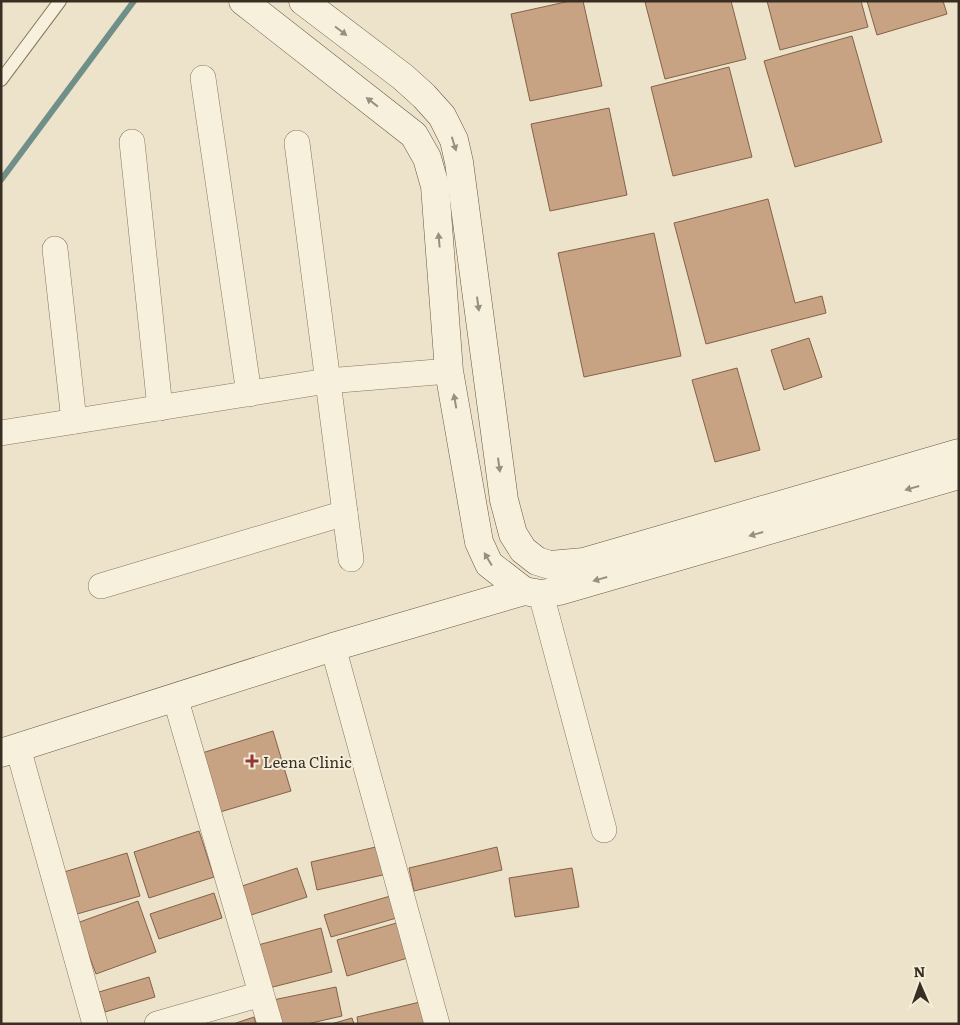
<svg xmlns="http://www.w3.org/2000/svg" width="960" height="1025" viewBox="0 0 960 1025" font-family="Literata,serif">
	<rect width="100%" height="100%" fill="#ece3ca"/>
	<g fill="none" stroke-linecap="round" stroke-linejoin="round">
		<!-- stream -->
		<polyline stroke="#718f89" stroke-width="6" points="1,180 134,1"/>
	</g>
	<!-- building -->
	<g fill="#c7a283" stroke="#856247">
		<polygon points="570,1 583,1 602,86 530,101 511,14"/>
		<polygon points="650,1 731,1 746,59 665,79 645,2"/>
		<polygon points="767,1 861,1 868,27 780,50"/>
		<polygon points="867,1 943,1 947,14 877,35"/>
		<polygon points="852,36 882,142 795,167 764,61"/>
		<polygon points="729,67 752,157 673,176 651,87"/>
		<polygon points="609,108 627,195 550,211 531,124"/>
		<polygon points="768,199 795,303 822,296 826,313 706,344 674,223"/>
		<polygon points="654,233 681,356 584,377 558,253"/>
		<polygon points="809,338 822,377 784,390 771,350"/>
		<polygon points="737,368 760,450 715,462 692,380"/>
		<polygon points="273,731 291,791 220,812 202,753"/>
		<polygon points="199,831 214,877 149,898 134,852"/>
		<polygon points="380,846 387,874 317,890 311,862"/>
		<polygon points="497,847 502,870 414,891 409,868"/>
		<polygon points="127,853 140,896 77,914 64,872"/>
		<polygon points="297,868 307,897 248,916 239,887"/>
		<polygon points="572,868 579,907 515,917 509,878"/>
		<polygon points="214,893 222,918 159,939 150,914"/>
		<polygon points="394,895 400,917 331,937 324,915"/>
		<polygon points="138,901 156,952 96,974 77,923"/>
		<polygon points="400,922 411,957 347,976 337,940"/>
		<polygon points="321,928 332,972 269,988 258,945"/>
		<polygon points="149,977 155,997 105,1012 99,992"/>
		<polygon points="336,987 342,1016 307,1024 278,1024 273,1000"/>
		<polygon points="420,1002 425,1024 358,1024 357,1017"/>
		<polygon points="254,1017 256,1024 233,1024"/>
		<polygon points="352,1018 354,1024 331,1024"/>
	</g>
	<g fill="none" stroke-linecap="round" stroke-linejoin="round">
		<!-- lane casing -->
		<g stroke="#87765f" stroke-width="14">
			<polyline id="lane" points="1,80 60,1"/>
		</g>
		<!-- street casing -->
		<g stroke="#87765f" stroke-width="26">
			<g id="street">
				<polyline points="203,78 249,394"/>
				<polyline points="132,142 160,408"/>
				<polyline points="297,143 351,559"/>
				<polyline points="55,249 74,421"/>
				<polyline points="1,433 327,381 449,371"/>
				<polyline points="101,586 345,513"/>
				<polyline points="541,594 604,830"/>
				<polyline points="333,647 437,1024"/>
				<polyline points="175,697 270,1024"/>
				<polyline points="18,748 95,1024"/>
				<polyline points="157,1024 261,994"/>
			</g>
		</g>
		<!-- secondary casing -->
		<g stroke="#695842" stroke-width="29">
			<g id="secondary">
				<polyline points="243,1 414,135 427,158 435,186 449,371 479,542 489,564 524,591"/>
				<polyline points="303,1 403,77 424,96 442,116 454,140 459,162 504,500 513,534 523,550 537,561 550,565 584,562 959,453"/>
				<polyline points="1,753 333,647 524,591 541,594 559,591 959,475"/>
			</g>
		</g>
		<!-- lane -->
		<use href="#lane" stroke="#f7f0dd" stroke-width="12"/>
		<!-- street -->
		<use href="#street" stroke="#f7f0dd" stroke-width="25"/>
		<!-- secondary -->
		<use href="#secondary" stroke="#f7f0dd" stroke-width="28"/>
	</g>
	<!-- one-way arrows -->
	<defs><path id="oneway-solid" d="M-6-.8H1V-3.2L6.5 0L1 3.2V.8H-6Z" transform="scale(1.25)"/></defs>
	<g fill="#988f80">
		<use href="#oneway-solid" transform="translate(341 31) rotate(37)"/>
		<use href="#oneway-solid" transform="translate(372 102) rotate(-142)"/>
		<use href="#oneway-solid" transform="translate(454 144) rotate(73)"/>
		<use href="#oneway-solid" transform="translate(439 240) rotate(-95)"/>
		<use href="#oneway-solid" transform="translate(478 304) rotate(82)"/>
		<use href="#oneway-solid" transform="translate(455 401) rotate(-100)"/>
		<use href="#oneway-solid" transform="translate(499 465) rotate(82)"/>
		<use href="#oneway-solid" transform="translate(912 488) rotate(164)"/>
		<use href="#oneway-solid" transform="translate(756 534) rotate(164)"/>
		<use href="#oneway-solid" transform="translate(488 559) rotate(-121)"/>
		<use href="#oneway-solid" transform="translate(600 579) rotate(164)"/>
	</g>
	<!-- markers -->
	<path fill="#923734" stroke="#f4edd9" stroke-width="2" d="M249.5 753.5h5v5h5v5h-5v5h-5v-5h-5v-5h5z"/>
	<g text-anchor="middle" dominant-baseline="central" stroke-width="4" stroke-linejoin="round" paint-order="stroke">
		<!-- poi labels -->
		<g font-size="15" fill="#392e22" stroke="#f4edd9" text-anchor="start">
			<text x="263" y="761">Leena Clinic</text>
		</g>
	</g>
	<!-- border -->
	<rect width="960" height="1025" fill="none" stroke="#392e22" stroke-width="5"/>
	<!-- north arrow -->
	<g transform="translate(920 985) rotate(358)" stroke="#f4edd9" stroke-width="4" paint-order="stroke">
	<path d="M0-4L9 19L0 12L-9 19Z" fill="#392e22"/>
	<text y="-8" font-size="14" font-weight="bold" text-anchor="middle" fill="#392e22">N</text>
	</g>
</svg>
